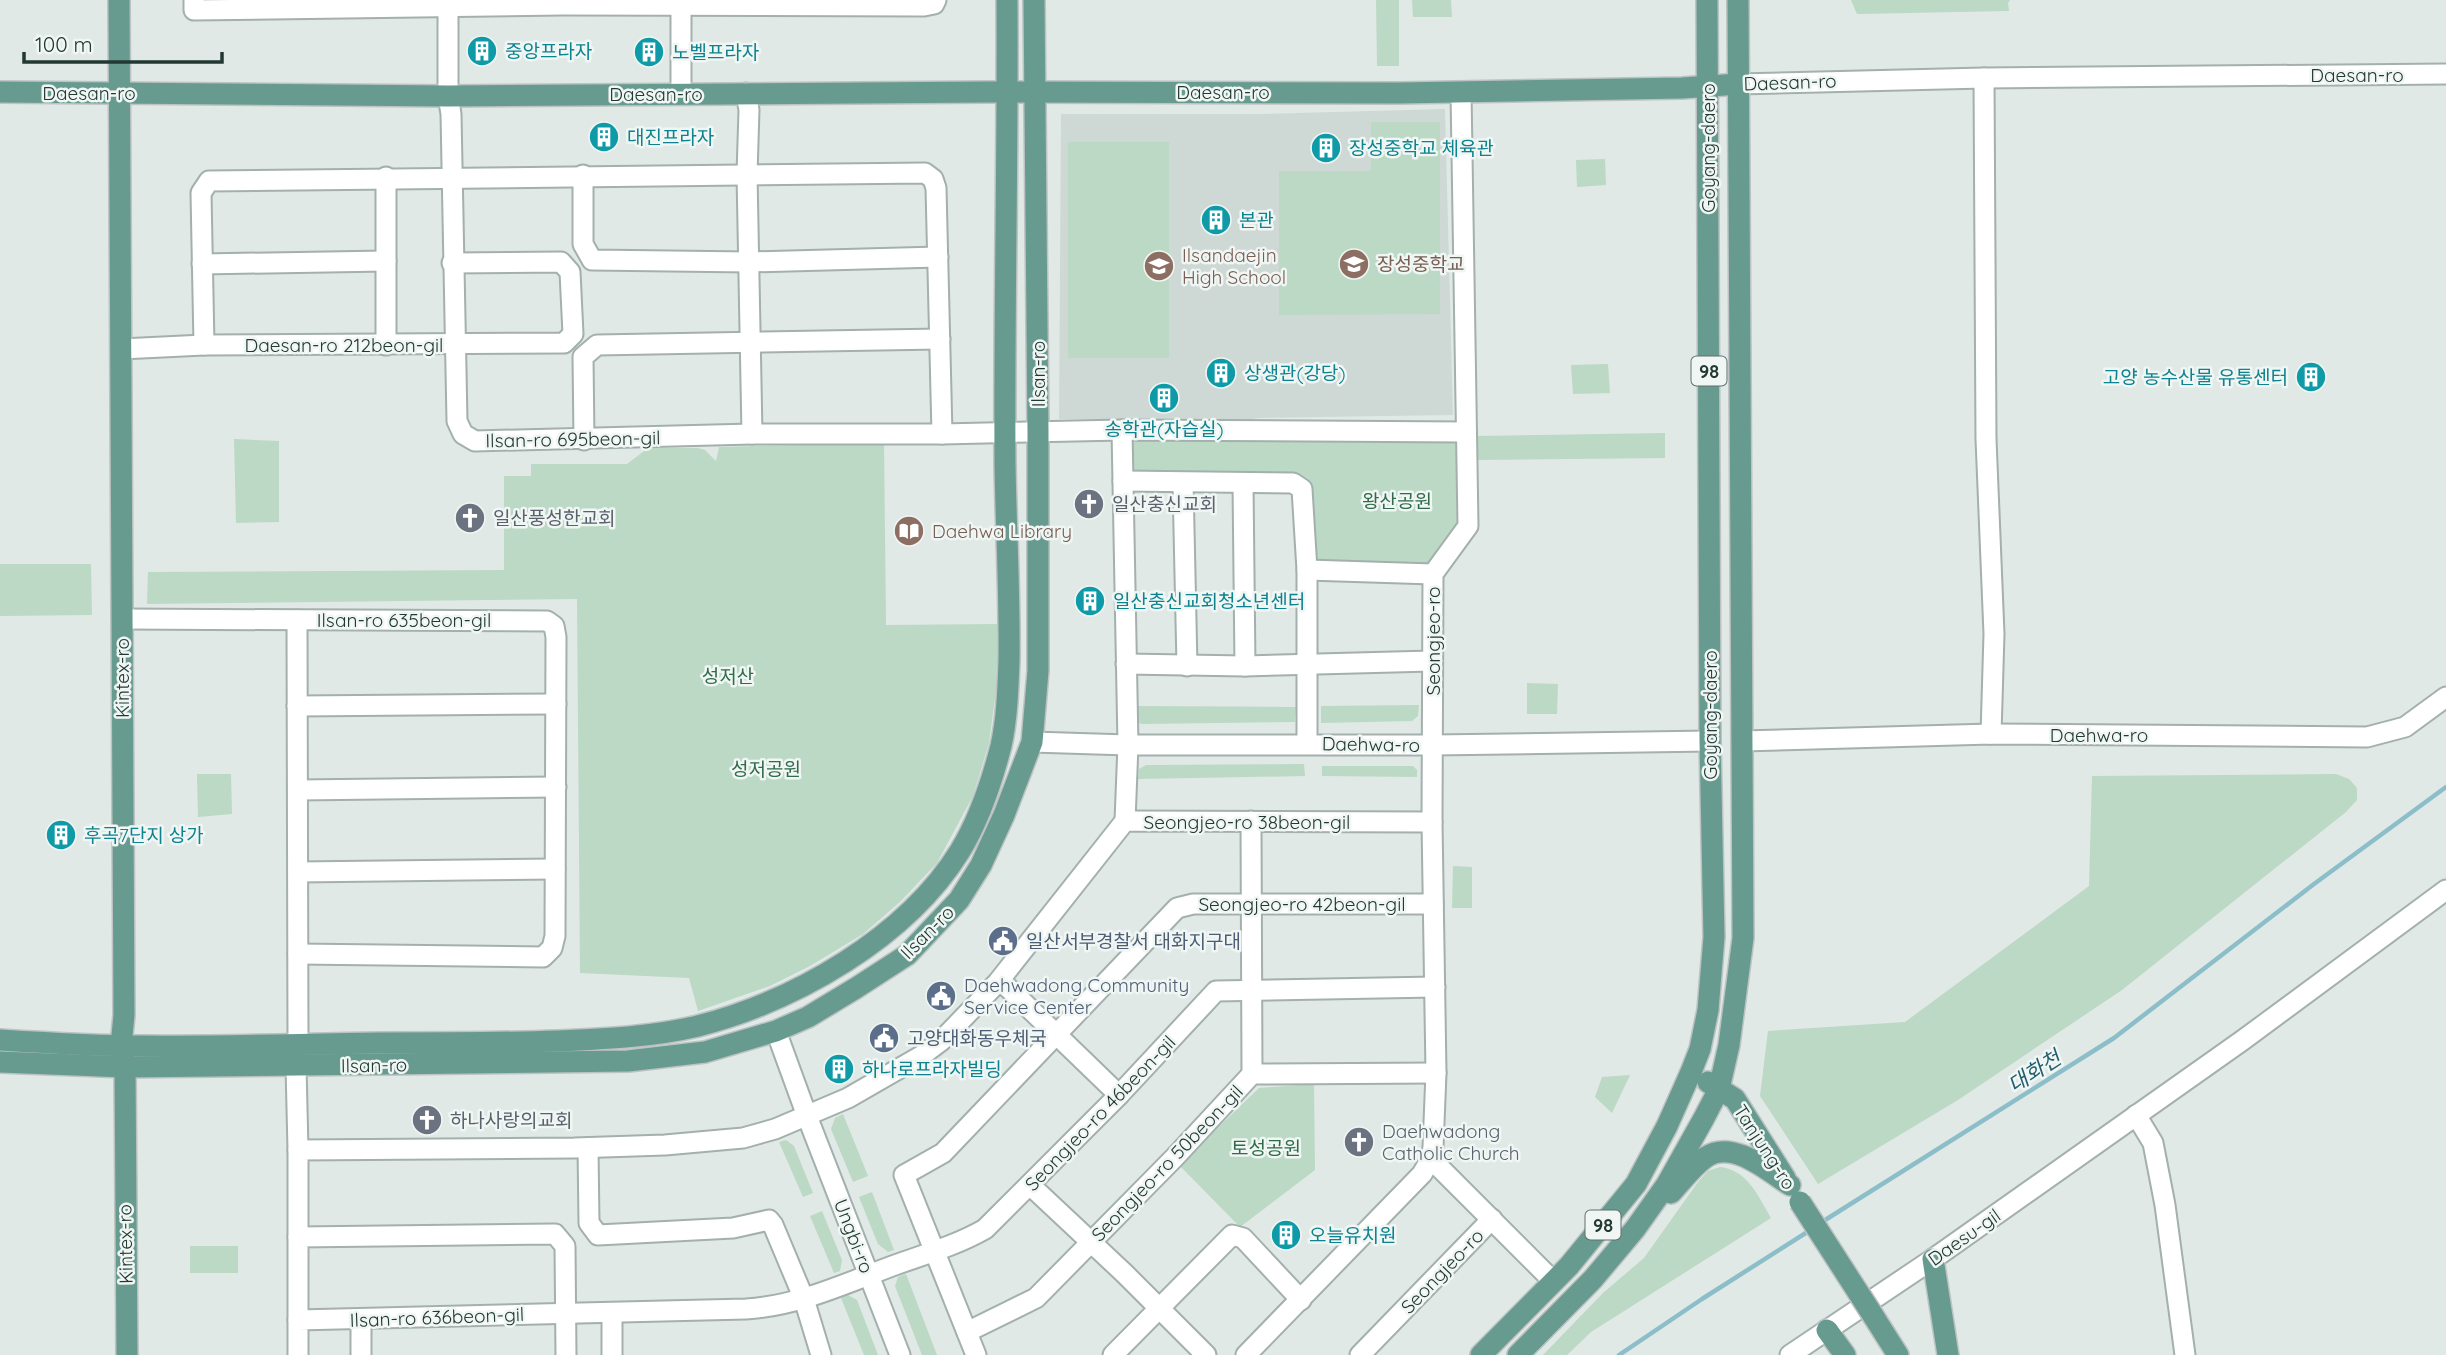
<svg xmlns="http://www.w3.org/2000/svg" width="2446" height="1355" viewBox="0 0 2446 1355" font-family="Quicksand,'Noto Sans KR',sans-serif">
	<rect width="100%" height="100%" fill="#e0e9e6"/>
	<!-- built -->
	<polygon fill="#ced9d5" points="1445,109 1453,415 1258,418 1238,422 1059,419 1061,114 1259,114"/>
	<!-- green -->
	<g fill="#bbd9c4">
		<polygon points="1376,0 1399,0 1399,66 1377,66"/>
		<polygon points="1412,0 1451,0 1452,17 1413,17"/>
		<polygon points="1851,0 2010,0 2008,3 2009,11 1857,14"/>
		<polygon points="1371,122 1440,122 1440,314 1279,315 1279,171 1371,171"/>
		<rect x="1068" y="142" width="101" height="216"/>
		<polygon points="1605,159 1606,185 1577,187 1576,160"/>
		<polygon points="1608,364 1610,393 1573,394 1571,365"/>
		<polygon points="1665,433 1665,458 1476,460 1476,436"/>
		<path d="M1448 435 1458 442 1462 509 1457 524 1432 563 1426 566 1313 564V492L1308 479 1301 475 1143 476C1129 471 1131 458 1130 445L1136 441Z"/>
		<polygon points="234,439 279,441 279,522 236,523"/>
		<polygon points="797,445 884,445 886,625 998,624 996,691 989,743 973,796 937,863 900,902 863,934 810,966 770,986 698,1011 689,978 580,973 577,599 147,604 148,572 504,570 504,476 531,476 531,464 627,464 648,448 698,448 705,450 716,461 719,447"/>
		<polygon points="0,564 91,564 92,615 0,616"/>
		<polygon points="1527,683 1558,684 1557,714 1527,714"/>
		<polygon points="1419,705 1418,716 1412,721 1321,723 1321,706"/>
		<polygon points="1135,706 1296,707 1295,722 1141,724 1136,720"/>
		<polygon points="1304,764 1305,776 1138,779 1139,769 1146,765"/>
		<polygon points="1322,766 1413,766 1417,770 1417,777 1322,776"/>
		<polygon points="197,774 231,774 232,814 198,817"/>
		<polygon points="2336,774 2349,779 2357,788 2357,800 2346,812 2122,990 1958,1100 1818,1184 1760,1096 1768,1031 1905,1022 2089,886 2092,776"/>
		<polygon points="1453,866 1472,867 1472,908 1452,908"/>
		<polygon points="1630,1075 1612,1113 1595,1097 1602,1077"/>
		<polygon points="1314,1084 1315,1170 1240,1227 1179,1165 1259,1088"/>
		<polygon points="843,1114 868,1176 853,1182 831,1129 835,1118"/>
		<polygon points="786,1140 794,1146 813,1193 803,1197 779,1142"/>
		<path d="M1720 1167C1748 1170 1758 1196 1771 1218L1591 1332 1567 1355H1543L1603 1293 1644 1258 1698 1182 1708 1171Z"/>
		<polygon points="872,1192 894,1250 888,1252 878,1244 859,1197"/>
		<polygon points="822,1211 842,1260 840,1271 834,1273 810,1216"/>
		<rect x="190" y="1246" width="48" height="27"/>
		<polygon points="906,1274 937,1355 938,1355 922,1355 895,1286 898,1277"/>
		<polygon points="848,1295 857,1300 878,1355 864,1355 841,1298"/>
	</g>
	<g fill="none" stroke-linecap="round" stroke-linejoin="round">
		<!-- stream -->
		<g stroke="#8cbeca" stroke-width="4.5">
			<polyline points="1822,1222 2114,1038 2314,884 2446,787"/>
			<polyline points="1619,1355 1702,1299 1812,1229"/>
		</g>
		<!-- minor casing -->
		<g stroke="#a3b0ad" stroke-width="23">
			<g id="minor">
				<polyline points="194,0 194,10 563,5 924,6 934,4 936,0"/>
				<polyline points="448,0 448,96 451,114 457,421 463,434 475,441 752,434 942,434 1122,430 1465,432"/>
				<polyline points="1984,78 1986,439 1994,634 1991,734"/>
				<polyline points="1739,84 1984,78 2446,74"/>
				<polyline points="746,93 749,110 747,174 752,434"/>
				<polyline points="681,94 681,0"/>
				<polyline points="583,175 583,244 592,260 749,262 938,257"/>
				<polyline points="386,177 386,345"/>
				<polyline points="202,264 386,261"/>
				<polyline points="204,345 201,193 209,181 925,173 933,179 936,188 942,434"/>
				<polyline points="121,349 204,345 564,343 573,334 570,272 561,262 452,263"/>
				<polyline points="1122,430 1128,745 1125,821"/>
				<polyline points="584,440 583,357 597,345 940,339"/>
				<polyline points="1123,481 1293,483 1302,489 1307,570 1307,744"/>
				<polyline points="1183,483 1187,666"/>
				<polyline points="1243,483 1245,666"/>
				<polyline points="1307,570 1433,574"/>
				<polyline points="122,619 547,621 554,626 556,637 555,936 552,948 543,957 298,954"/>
				<polyline points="297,620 298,1044"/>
				<polyline points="1126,664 1245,666 1432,661"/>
				<polyline points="297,706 556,704"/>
				<polyline points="1742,741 1991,734 2367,737 2405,727 2446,697"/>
				<polyline points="1032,742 1128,745 1433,745 1710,741"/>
				<polyline points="298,790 556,787"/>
				<polyline points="1251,821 1252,1074"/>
				<polyline points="298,872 555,869"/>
				<polyline points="1000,980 1119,1095"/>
				<polyline points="776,1031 807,1116 900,1355"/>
				<polyline points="296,1066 298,1150"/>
				<polyline points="2136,1115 2153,1143 2165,1205 2185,1355"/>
				<polyline points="588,1148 589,1223 598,1235 733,1228 769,1220 773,1225 804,1299 821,1355"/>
				<polyline points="1431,1159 1553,1281"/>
				<polyline points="1030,1185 1125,1274 1206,1355"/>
				<polyline points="298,1237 298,1150 574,1148 665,1145 743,1138 775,1129 848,1098 921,1056 941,1041 998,982 1125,821 1432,822"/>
				<polyline points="612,1313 612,1355"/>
				<polyline points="298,1320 298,1237 555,1234 565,1246 566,1355"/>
				<polyline points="361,1320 361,1355"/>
				<polyline points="967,1332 1036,1298 1175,1157 1252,1074 1436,1073"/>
				<path d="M298 1355V1320L746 1309C798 1306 846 1283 895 1265 926 1254 957 1245 985 1229L1119 1095 1216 991 1435 987"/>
				<polyline points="976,1355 904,1175 943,1153 1177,908 1193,904 1433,904"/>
				<polyline points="1113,1355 1232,1235 1243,1238 1301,1300"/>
				<polyline points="1246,1355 1422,1174 1431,1159 1433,1147 1436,1073 1432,822 1433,574 1468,526 1461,92"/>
				<polyline points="1360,1355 1492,1219"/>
				<polyline points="1790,1355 1933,1259 2243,1040 2446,890"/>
			</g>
		</g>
		<!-- major casing -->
		<g stroke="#bdc3c2" stroke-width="24">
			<g id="major">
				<polyline points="119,0 124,1015 121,1046 125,1067 127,1355"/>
				<polyline points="0,92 448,96 985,92 1399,93 1682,88 1739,84"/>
				<path d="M0 1040C47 1043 94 1046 142 1046 220 1047 299 1044 378 1043 438 1043 498 1043 557 1041 604 1039 652 1037 698 1026 795 1001 906 938 960 851 979 820 992 781 1001 746 1007 719 1008 689 1009 661 1010 595 1006 529 1005 463 1004 309 1008 154 1007 0"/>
				<polyline points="0,1062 125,1067 628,1061 705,1052 776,1031 808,1017 856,988 907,955 959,900 981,865 1004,815 1032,742 1038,671 1038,432 1034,0"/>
				<polyline points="1708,1082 1735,1099 1785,1178"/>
				<path d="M1671 1193C1682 1181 1693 1166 1706 1157 1733 1139 1768 1171 1790 1185"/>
				<polyline points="1933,1259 1948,1355"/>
				<polyline points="1874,1317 1898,1355"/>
				<polyline points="1827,1330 1845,1355"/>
				<polyline points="1481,1355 1569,1266 1636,1184 1667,1126 1691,1072 1700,1049 1708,1010 1714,937 1710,741 1707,0"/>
				<polyline points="1518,1355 1593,1279 1635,1229 1667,1184 1704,1118 1719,1089 1729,1045 1743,938 1738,0"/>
			</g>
		</g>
		<!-- minor -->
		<use href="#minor" stroke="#fff" stroke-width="19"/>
		<!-- major -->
		<use href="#major" stroke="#689b90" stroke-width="21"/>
		<!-- major-bridge casing -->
		<g stroke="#bdc3c2" stroke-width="24" stroke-linecap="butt">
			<polyline id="major-bridge" points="1800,1202 1874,1317"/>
		</g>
		<!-- major-bridge -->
		<use href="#major-bridge" stroke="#689b90" stroke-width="21"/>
	</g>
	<!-- icons -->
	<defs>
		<g id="building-disc" transform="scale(1.575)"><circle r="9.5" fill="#0f9aa8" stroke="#f0f6f3"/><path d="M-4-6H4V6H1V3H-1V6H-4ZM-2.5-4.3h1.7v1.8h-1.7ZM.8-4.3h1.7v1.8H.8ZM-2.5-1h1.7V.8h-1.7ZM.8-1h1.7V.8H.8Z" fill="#fff"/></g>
		<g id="school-disc" transform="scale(1.575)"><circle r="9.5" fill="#8d6e63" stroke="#f0f6f3"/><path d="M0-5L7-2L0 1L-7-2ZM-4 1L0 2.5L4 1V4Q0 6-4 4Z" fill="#fff"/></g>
		<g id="church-disc" transform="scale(1.575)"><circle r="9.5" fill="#6b7280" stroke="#f0f6f3"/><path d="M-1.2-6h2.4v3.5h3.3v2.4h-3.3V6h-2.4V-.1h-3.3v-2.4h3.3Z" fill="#fff"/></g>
		<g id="library-disc" transform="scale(1.575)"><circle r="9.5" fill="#8d6e63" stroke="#f0f6f3"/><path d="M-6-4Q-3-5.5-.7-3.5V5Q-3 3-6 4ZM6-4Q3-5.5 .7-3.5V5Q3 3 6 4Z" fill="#fff"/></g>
		<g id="civic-disc" transform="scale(1.575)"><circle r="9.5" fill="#5c6f8a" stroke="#f0f6f3"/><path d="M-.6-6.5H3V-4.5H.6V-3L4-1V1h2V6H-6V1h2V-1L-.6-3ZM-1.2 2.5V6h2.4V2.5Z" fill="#fff"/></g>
	</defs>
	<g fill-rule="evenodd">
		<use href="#building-disc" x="482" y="51"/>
		<use href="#building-disc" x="649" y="52"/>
		<use href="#building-disc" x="604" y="137"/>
		<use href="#building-disc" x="1326" y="148"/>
		<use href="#building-disc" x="1216" y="220"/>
		<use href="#school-disc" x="1354" y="264"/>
		<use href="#school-disc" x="1159" y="266"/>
		<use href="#building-disc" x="1221" y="373"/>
		<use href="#building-disc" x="2311" y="377"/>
		<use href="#building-disc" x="1164" y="398"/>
		<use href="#church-disc" x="1089" y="504"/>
		<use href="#church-disc" x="470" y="518"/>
		<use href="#library-disc" x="909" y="531"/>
		<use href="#building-disc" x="1090" y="601"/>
		<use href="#building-disc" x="61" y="835"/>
		<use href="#civic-disc" x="1003" y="941"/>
		<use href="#civic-disc" x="941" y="996"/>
		<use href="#civic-disc" x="884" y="1038"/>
		<use href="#building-disc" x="839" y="1069"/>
		<use href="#church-disc" x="427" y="1120"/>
		<use href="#church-disc" x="1359" y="1142"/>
		<use href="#building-disc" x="1286" y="1235"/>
	</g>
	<g text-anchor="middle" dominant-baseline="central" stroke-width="5" stroke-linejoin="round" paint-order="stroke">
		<!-- shield labels -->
		<g fill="#f0f6f3" stroke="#60716d" stroke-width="2">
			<rect x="1691.5" y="356.5" width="35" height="29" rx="5"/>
			<rect x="1585.5" y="1210.5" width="35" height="29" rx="5"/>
		</g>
		<g font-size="18" font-weight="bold" fill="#223833">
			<text x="1709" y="371">98</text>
			<text x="1603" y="1225">98</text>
		</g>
		<!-- culture labels -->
		<g font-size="19" fill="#0d838f" stroke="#f0f6f3" text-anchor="start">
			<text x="505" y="51">중앙프라자</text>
			<text x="672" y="52">노벨프라자</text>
			<text x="627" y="137">대진프라자</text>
			<text x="1349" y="148">장성중학교 체육관</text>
			<text x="1239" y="220">본관</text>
			<text x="1244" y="373">상생관(강당)</text>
			<text x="2288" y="377" text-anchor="end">고양 농수산물 유통센터</text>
			<text x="1164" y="429" text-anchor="middle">송학관(자습실)</text>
			<text x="1113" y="601">일산충신교회청소년센터</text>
			<text x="84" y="835">후곡7단지 상가</text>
			<text x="862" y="1069">하나로프라자빌딩</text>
			<text x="1309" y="1235">오늘유치원</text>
		</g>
		<!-- street labels -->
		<g font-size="19" fill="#223833" stroke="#f0f6f3">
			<text x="2357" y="75">Daesan-ro</text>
			<text transform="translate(1790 82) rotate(-2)">Daesan-ro</text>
			<text x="1223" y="92">Daesan-ro</text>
			<text x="89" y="93">Daesan-ro</text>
			<text x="656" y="94">Daesan-ro</text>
			<text transform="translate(1708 148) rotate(-90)">Goyang-daero</text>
			<text x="344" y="345">Daesan-ro 212beon-gil</text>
			<text transform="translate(1038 374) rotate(-90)">Ilsan-ro</text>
			<text transform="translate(573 439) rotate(-1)">Ilsan-ro 695beon-gil</text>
			<text x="404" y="620">Ilsan-ro 635beon-gil</text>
			<text transform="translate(1433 641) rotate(-90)">Seongjeo-ro</text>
			<text transform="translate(122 678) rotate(-90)">Kintex-ro</text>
			<text transform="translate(1710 715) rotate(-90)">Goyang-daero</text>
			<text x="2099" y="735">Daehwa-ro</text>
			<text transform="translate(1371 744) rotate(1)">Daehwa-ro</text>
			<text x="1247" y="822">Seongjeo-ro 38beon-gil</text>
			<text x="1302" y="904">Seongjeo-ro 42beon-gil</text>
			<text transform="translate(927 932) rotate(-45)">Ilsan-ro</text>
			<text transform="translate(374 1065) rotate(-1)">Ilsan-ro</text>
			<text transform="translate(1100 1113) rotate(-46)">Seongjeo-ro 46beon-gil</text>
			<text transform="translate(1765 1147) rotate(57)">Tanjung-ro</text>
			<text transform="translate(1167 1163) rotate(-46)">Seongjeo-ro 50beon-gil</text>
			<text transform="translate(854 1236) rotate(69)">Ungbi-ro</text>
			<text transform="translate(1964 1237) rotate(-35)">Daesu-gil</text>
			<text transform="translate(125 1244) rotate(-91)">Kintex-ro</text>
			<text transform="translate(1442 1271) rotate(-46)">Seongjeo-ro</text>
			<text transform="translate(437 1317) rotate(-2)">Ilsan-ro 636beon-gil</text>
		</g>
		<!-- education labels -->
		<g font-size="19" fill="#785e54" stroke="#f0f6f3" text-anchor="start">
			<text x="1182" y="255">Ilsandaejin<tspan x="1182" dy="22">High School</tspan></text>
			<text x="1377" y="264">장성중학교</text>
			<text x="932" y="531">Daehwa Library</text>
		</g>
		<!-- park labels -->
		<g font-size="19" fill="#306b4a" stroke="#f0f6f3">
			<text x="1397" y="501">왕산공원</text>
			<text x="728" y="676">성저산</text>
			<text x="766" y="769">성저공원</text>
			<text x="1266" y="1148">토성공원</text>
		</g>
		<!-- worship labels -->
		<g font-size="19" fill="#5b616d" stroke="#f0f6f3" text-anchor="start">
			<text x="1112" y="504">일산충신교회</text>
			<text x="493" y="518">일산풍성한교회</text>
			<text x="450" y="1120">하나사랑의교회</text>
			<text x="1382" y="1131">Daehwadong<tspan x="1382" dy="22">Catholic Church</tspan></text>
		</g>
		<!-- service labels -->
		<g font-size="19" fill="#4e5e75" stroke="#f0f6f3" text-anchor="start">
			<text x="1026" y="941">일산서부경찰서 대화지구대</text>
			<text x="964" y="985">Daehwadong Community<tspan x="964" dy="22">Service Center</tspan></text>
			<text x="907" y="1038">고양대화동우체국</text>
		</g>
		<!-- water labels -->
		<g font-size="21" font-style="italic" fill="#225e6e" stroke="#f0f6f3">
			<text transform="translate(2034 1071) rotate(-33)">대화천</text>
		</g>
	</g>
	<!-- scale -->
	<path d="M24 52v10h198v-10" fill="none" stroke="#223833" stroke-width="3.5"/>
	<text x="35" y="52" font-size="21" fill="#223833" stroke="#f0f6f3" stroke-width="5" paint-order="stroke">100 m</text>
</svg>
